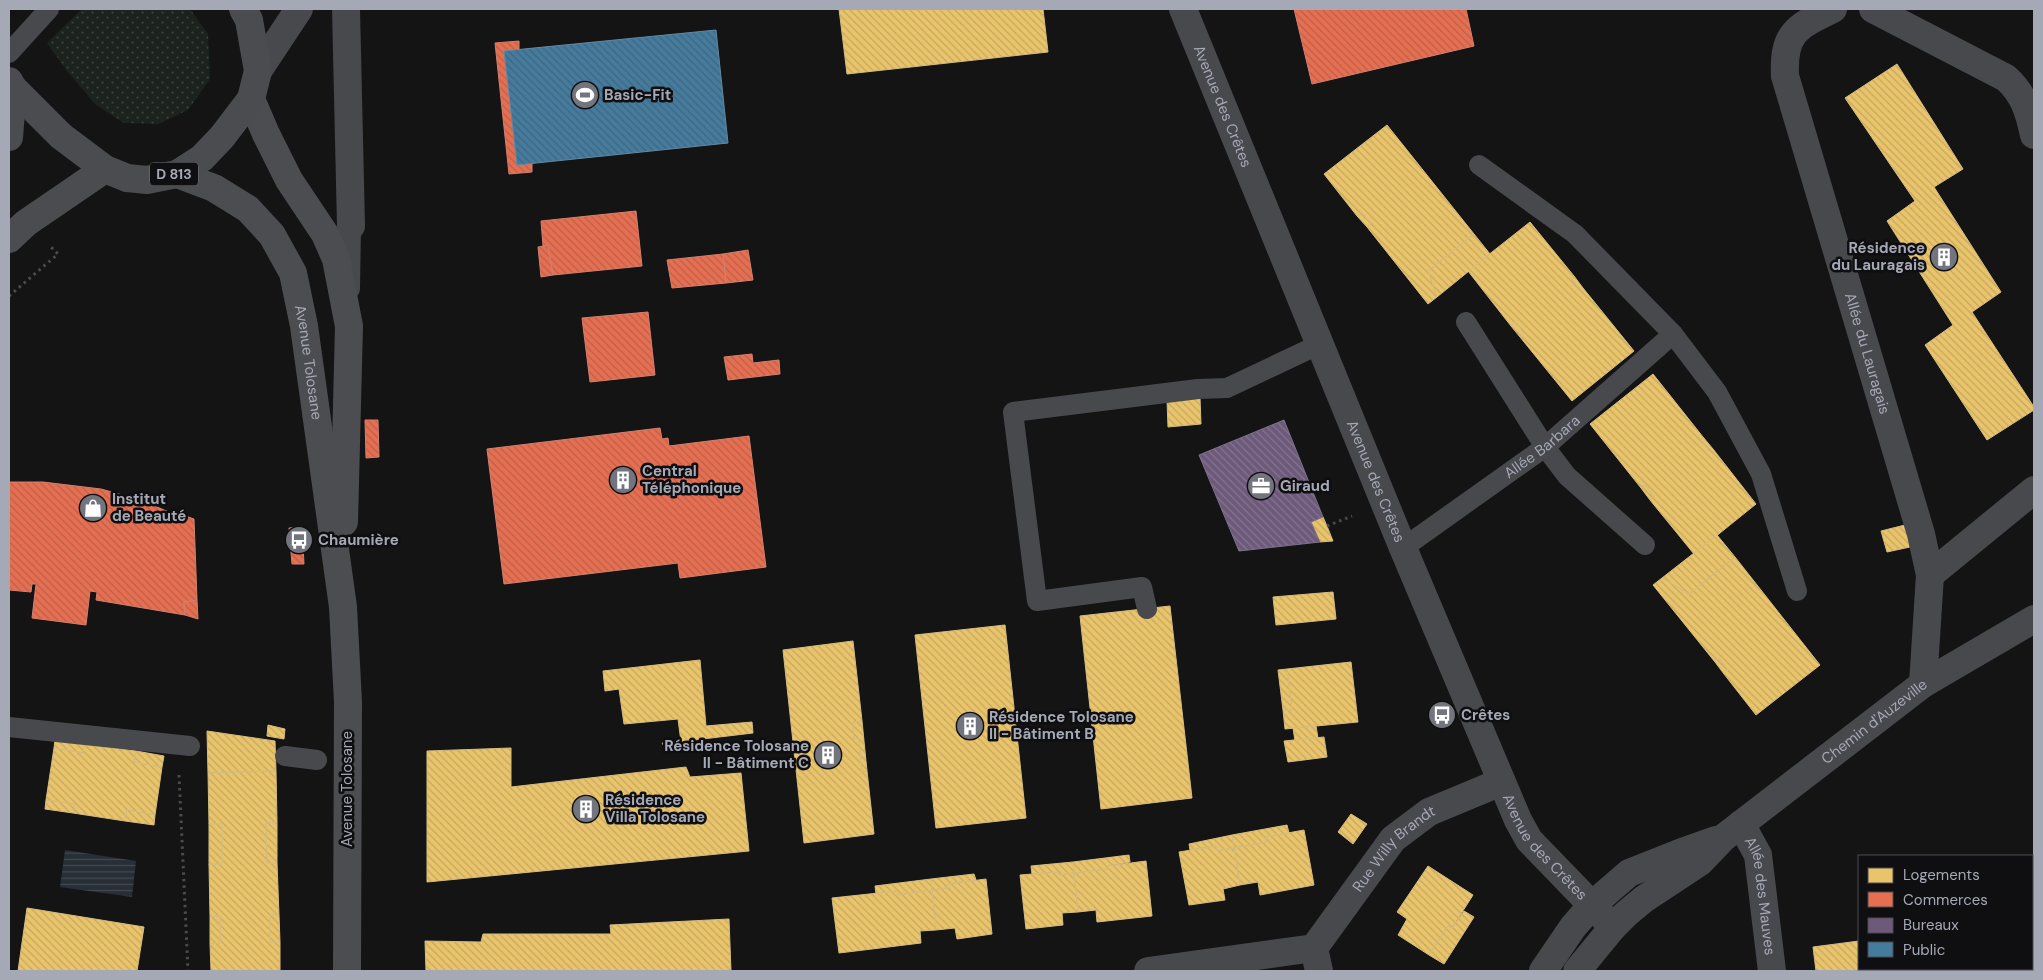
<svg xmlns="http://www.w3.org/2000/svg" width="2043" height="980" viewBox="0 0 2043 980" font-family="'DM Sans',sans-serif">
	<defs>
		<pattern id="grass-dots" width="8" height="8" patternUnits="userSpaceOnUse" patternTransform="scale(1.25)"><rect width="8" height="8" fill="#1c231e"/><path d="M2 2h.1M6 6h.1" fill="none" stroke="#3a403c" stroke-width="1.8" stroke-linecap="round"/></pattern>
		<pattern id="water-rules" width="6" height="5" patternUnits="userSpaceOnUse" patternTransform="scale(1.25)"><rect width="6" height="5" fill="#272e36"/><path d="M0 2.5h6" fill="none" stroke="#434951"/></pattern>
		<pattern id="homes-back-hatch" width="6" height="6" patternUnits="userSpaceOnUse" patternTransform="scale(1.25)"><rect width="6" height="6" fill="#e9c46a"/><path d="M-1 5l2 2M0 0l6 6M5-1l2 2" fill="none" stroke="#c4a760"/></pattern>
		<pattern id="shops-back-hatch" width="6" height="6" patternUnits="userSpaceOnUse" patternTransform="scale(1.25)"><rect width="6" height="6" fill="#e76f51"/><path d="M-1 5l2 2M0 0l6 6M5-1l2 2" fill="none" stroke="#ba604a"/></pattern>
		<pattern id="offices-back-hatch" width="6" height="6" patternUnits="userSpaceOnUse" patternTransform="scale(1.25)"><rect width="6" height="6" fill="#6d597a"/><path d="M-1 5l2 2M0 0l6 6M5-1l2 2" fill="none" stroke="#857590"/></pattern>
		<pattern id="public-back-hatch" width="6" height="6" patternUnits="userSpaceOnUse" patternTransform="scale(1.25)"><rect width="6" height="6" fill="#457b9d"/><path d="M-1 5l2 2M0 0l6 6M5-1l2 2" fill="none" stroke="#3f657e"/></pattern>
	</defs>
	<rect width="100%" height="100%" fill="#141414"/>
	<!-- grass -->
	<polygon fill="url(#grass-dots)" points="82,9 190,9 208,34 210,79 188,110 158,124 124,123 96,105 67,71 47,43"/>
	<!-- water -->
	<polygon fill="url(#water-rules)" points="65,850 136,861 132,897 60,887"/>
	<!-- homes -->
	<g fill="url(#homes-back-hatch)" stroke="#d5bc81">
		<polygon points="839,9 1043,9 1048,52 847,74"/>
		<polygon points="1897,64 1963,169 1934,187 2001,292 1972,312 2034,407 2034,410 1987,440 1925,345 1953,325 1887,221 1915,201 1845,98"/>
		<polygon points="1387,125 1474,234 1428,271 1437,297 1428,304 1367,227 1371,224 1362,213 1357,216 1324,174"/>
		<polygon points="1362,213 1371,224 1367,227 1357,216"/>
		<polygon points="1530,222 1574,276 1571,278 1581,290 1583,288 1634,351 1572,401 1520,337 1524,333 1515,322 1511,326 1468,271"/>
		<polygon points="1474,234 1490,254 1437,297 1428,271"/>
		<polygon points="1574,276 1583,288 1581,290 1571,278"/>
		<polygon points="1515,322 1524,333 1520,337 1511,326"/>
		<polygon points="1653,374 1703,437 1701,440 1710,452 1713,449 1756,504 1694,554 1650,500 1654,497 1645,485 1641,488 1590,424"/>
		<polygon points="1200,398 1201,424 1168,427 1167,400"/>
		<polygon points="1703,437 1713,449 1710,452 1701,440"/>
		<polygon points="1645,485 1654,497 1650,500 1641,488"/>
		<polygon points="1323,517 1327,526 1333,541 1320,542 1311,522"/>
		<polygon points="1905,525 1910,547 1887,552 1881,531"/>
		<polygon points="1717,535 1735,557 1689,594 1662,578"/>
		<polygon points="1735,557 1820,665 1756,715 1724,674 1728,670 1719,658 1715,662 1653,585 1662,578 1689,594"/>
		<polygon points="1333,592 1336,619 1276,625 1273,597"/>
		<polygon points="1170,606 1192,798 1101,809 1080,616"/>
		<polygon points="1005,625 1026,818 936,828 915,635"/>
		<polygon points="853,641 862,721 853,722 854,739 859,738 862,772 867,771 874,834 804,843 783,650"/>
		<polygon points="1719,658 1728,670 1724,674 1715,662"/>
		<polygon points="700,660 706,726 752,722 753,733 694,740 696,744 665,748 662,743 681,742 678,719 624,724 619,689 605,691 603,671"/>
		<polygon points="1351,662 1358,722 1285,729 1283,710 1292,710 1287,669"/>
		<polygon points="1287,669 1292,710 1283,710 1278,670"/>
		<polygon points="862,721 867,771 862,772 859,738 854,739 853,722"/>
		<polygon points="268,725 285,729 284,739 267,736"/>
		<polygon points="1316,726 1318,738 1295,741 1293,728"/>
		<polygon points="207,731 275,741 276,771 208,773"/>
		<polygon points="1324,737 1327,757 1288,762 1284,741"/>
		<polygon points="55,740 84,744 83,753 54,748"/>
		<polygon points="84,744 136,751 134,762 162,767 155,815 127,810 125,821 73,813 75,804 46,800 54,748 83,753"/>
		<polygon points="511,748 511,787 686,767 690,777 741,773 749,851 427,882 427,751"/>
		<polygon points="136,751 164,756 162,767 134,762"/>
		<polygon points="276,771 277,822 266,823 267,863 277,863 279,915 270,915 270,942 280,942 280,971 211,971 210,944 220,943 220,916 210,917 209,864 222,864 222,824 209,824 208,773"/>
		<polygon points="46,800 75,804 73,813 45,809"/>
		<polygon points="127,810 155,815 154,825 125,821"/>
		<polygon points="1351,814 1367,824 1353,844 1338,832"/>
		<polygon points="277,822 277,863 267,863 266,823"/>
		<rect x="209" y="824" width="13" height="40"/>
		<polygon points="1287,825 1289,833 1266,837 1266,842 1234,848 1232,835"/>
		<polygon points="1304,830 1314,885 1260,895 1258,882 1240,885 1234,848 1266,842 1266,837"/>
		<polygon points="1232,835 1234,848 1217,851 1216,846 1190,850 1189,844"/>
		<polygon points="1216,846 1217,851 1234,848 1240,885 1223,889 1225,900 1189,905 1179,852"/>
		<polygon points="1129,855 1130,862 1108,866 1109,869 1074,873 1073,862"/>
		<polygon points="1146,861 1152,916 1097,922 1096,910 1078,912 1074,873 1109,869 1108,866"/>
		<polygon points="1073,862 1074,873 1059,875 1058,872 1032,874 1031,866"/>
		<polygon points="1428,866 1473,895 1452,928 1448,926 1429,955 1398,935 1407,919 1397,912"/>
		<polygon points="1058,872 1059,875 1074,873 1078,912 1062,913 1063,925 1026,929 1020,875"/>
		<polygon points="974,874 976,880 948,884 948,888 932,890 931,879"/>
		<polygon points="931,879 932,890 898,895 897,891 876,894 875,886"/>
		<polygon points="986,879 992,934 957,939 955,928 936,930 932,890 948,888 948,884"/>
		<polygon points="932,890 936,930 920,931 921,943 839,953 832,898 897,891 898,895"/>
		<polygon points="27,908 144,927 137,971 18,971"/>
		<polygon points="1464,911 1474,917 1444,964 1429,955 1448,926 1452,928"/>
		<polygon points="270,915 279,915 280,942 270,942"/>
		<polygon points="220,916 220,943 210,944 210,917"/>
		<polygon points="729,919 731,971 426,971 425,941 481,942 483,934 611,934 610,925"/>
		<polygon points="1859,941 1859,969 1892,969 1893,971 1816,971 1813,947"/>
	</g>
	<!-- shops -->
	<g fill="url(#shops-back-hatch)" stroke="#d3806f">
		<polygon points="1294,9 1466,9 1474,46 1312,84"/>
		<polygon points="519,41 519,49 504,51 517,165 532,163 532,172 509,174 495,43"/>
		<polygon points="636,211 642,266 553,275 548,245 543,246 541,221"/>
		<polygon points="548,245 553,275 541,277 538,247"/>
		<polygon points="748,250 753,280 726,283 723,254"/>
		<polygon points="723,254 726,283 672,288 667,260"/>
		<polygon points="648,312 655,375 590,382 582,318"/>
		<polygon points="752,354 753,363 779,360 780,374 728,380 724,357"/>
		<polygon points="365,420 378,420 379,457 366,458"/>
		<polygon points="660,428 662,439 668,438 669,446 749,436 766,567 680,578 678,563 504,584 487,449"/>
		<polygon points="9,482 43,482 101,489 141,500 178,516 183,515 194,519 197,600 184,602 185,615 96,600 97,592 90,591 86,625 32,618 36,584 32,584 31,592 9,590"/>
		<polygon points="302,527 304,564 292,564 289,528"/>
		<polygon points="197,600 198,619 185,615 184,602"/>
	</g>
	<!-- offices -->
	<polygon fill="url(#offices-back-hatch)" stroke="#7e718c" points="1284,420 1323,517 1311,522 1320,542 1239,551 1199,455"/>
	<!-- public -->
	<polygon fill="url(#public-back-hatch)" stroke="#6289a4" points="716,30 728,143 517,165 504,51"/>
	<g fill="none" stroke-linecap="round" stroke-linejoin="round">
		<!-- path -->
		<g stroke="#4a4b4f" stroke-width="3" stroke-dasharray="2.5 4" stroke-linecap="butt">
			<polyline points="9,296 58,254 51,247"/>
			<polyline points="1327,526 1352,516"/>
			<polyline points="179,775 188,971"/>
		</g>
		<!-- service -->
		<g stroke="#48494d" stroke-width="20">
			<polyline points="9,53 49,9"/>
			<polyline points="1479,165 1575,234 1673,334 1717,392 1761,474 1797,591"/>
			<polyline points="350,289 351,226"/>
			<polyline points="1466,322 1545,447 1567,476 1645,545"/>
			<path id="s1" d="M1403 548 1545 447 1673 334"/>
			<polyline points="1147,609 1142,587 1037,601 1013,412 1198,389 1227,388 1320,344"/>
			<polyline points="9,727 190,746"/>
			<polyline points="285,756 317,760"/>
		</g>
		<!-- minor -->
		<g stroke="#48494d" stroke-width="28">
			<polyline points="346,9 351,226"/>
			<path id="s2" d="M1183 9 1403 548 1518 820 1529 840 1613 927"/>
			<path id="s3" d="M1833 9C1796 27 1783 33 1785 76L1921 534 1930 575 1923 684"/>
			<path d="M1873 9 2006 78C2024 94 2029 112 2034 135"/>
			<polyline points="258,71 299,9"/>
			<polyline points="1930,575 2034,490"/>
			<path id="s4" d="M1741 824 1758 855 1772 971"/>
			<polyline points="1314,948 1319,971"/>
			<path id="s5" d="M1148 971 1314 948 1393 839 1429 812 1501 782"/>
		</g>
		<!-- tertiary -->
		<g stroke="#48494d" stroke-width="28">
			<polyline points="1543,971 1573,927 1592,905 1629,873 1682,852 1716,840"/>
			<path id="s6" d="M1577 971 1613 927 1626 914 1644 899 1700 862 1723 838 1923 684 2034 619"/>
		</g>
		<!-- secondary -->
		<g stroke="#4c4d51" stroke-width="28">
			<polyline points="251,99 266,134 289,180 325,234 336,259 349,326 344,522"/>
			<path id="s7" d="M177 174 214 188 248 209 272 235 293 273 304 326 343 607 348 702 347 971"/>
		</g>
		<!-- primary -->
		<g stroke="#4a4c4f" stroke-width="28">
			<polyline points="9,81 13,88 61,136 105,169 127,178 147,180 177,174 202,158 222,137 251,99 258,71 249,20 243,9"/>
			<polyline points="9,137 13,88"/>
			<polyline points="9,239 26,223 105,169"/>
		</g>
	</g>
	<!-- icons -->
	<defs>
		<g id="stadium-disc" transform="scale(1.4375)"><circle r="9.5" fill="#72757d" stroke="#0f0e10"/><path d="M0-5a6.5 5 0 1 0 0 10a6.5 5 0 1 0 0-10ZM-3.5-1.8h7v3.6h-7Z" fill="#fff"/></g>
		<g id="building-disc" transform="scale(1.4375)"><circle r="9.5" fill="#72757d" stroke="#0f0e10"/><path d="M-4-6H4V6H1V3H-1V6H-4ZM-2.5-4.3h1.7v1.8h-1.7ZM.8-4.3h1.7v1.8H.8ZM-2.5-1h1.7V.8h-1.7ZM.8-1h1.7V.8H.8Z" fill="#fff"/></g>
		<g id="office-disc" transform="scale(1.4375)"><circle r="9.5" fill="#72757d" stroke="#0f0e10"/><path d="M-6-3h4V-5.5h4V-3h4V5H-6ZM-1-4.5V-3h2v-1.5ZM-6 0V1H6V0Z" fill="#fff"/></g>
		<g id="shop-disc" transform="scale(1.4375)"><circle r="9.5" fill="#72757d" stroke="#0f0e10"/><path d="M-5-2.5h2.3a2.7 3.5 0 0 1 5.4 0H5L5.5 6h-11ZM-1.5-2.5h3a1.5 2.3 0 0 0-3 0Z" fill="#fff"/></g>
		<g id="bus-disc" transform="scale(1.4375)"><circle r="9.5" fill="#72757d" stroke="#0f0e10"/><path d="M-5-6H5V4H4V6H2V4H-2V6H-4V4H-5ZM-3.5-4V0h7V-4ZM-3.5 1.2v1.5H-2V1.2ZM2 1.2v1.5H3.5V1.2Z" fill="#fff"/></g>
	</defs>
	<g fill-rule="evenodd">
		<use href="#stadium-disc" x="585" y="95"/>
		<use href="#building-disc" x="1944" y="257"/>
		<use href="#building-disc" x="623" y="480"/>
		<use href="#office-disc" x="1261" y="486"/>
		<use href="#shop-disc" x="93" y="508"/>
		<use href="#bus-disc" x="299" y="540"/>
		<use href="#bus-disc" x="1442" y="715"/>
		<use href="#building-disc" x="970" y="726"/>
		<use href="#building-disc" x="828" y="755"/>
		<use href="#building-disc" x="586" y="809"/>
	</g>
	<g text-anchor="middle" dominant-baseline="central" stroke-width="5" stroke-linejoin="round" paint-order="stroke">
		<!-- shield labels -->
		<rect fill="#0f0e10" stroke="#787a84" stroke-width="1" x="150" y="162.5" width="48" height="23" rx="4"/>
		<g font-size="14" font-weight="bold" fill="#a5a9b6">
			<text x="174" y="174">D 813</text>
		</g>
		<!-- poi labels -->
		<g font-size="15" font-weight="bold" fill="#a5a9b6" stroke="#0f0e10" text-anchor="start">
			<text x="604" y="95">Basic-Fit</text>
			<text x="1925" y="248" text-anchor="end">Résidence<tspan x="1925" dy="17">du Lauragais</tspan></text>
			<text x="642" y="471">Central<tspan x="642" dy="17">Téléphonique</tspan></text>
			<text x="1280" y="486">Giraud</text>
			<text x="112" y="499">Institut<tspan x="112" dy="17">de Beauté</tspan></text>
			<text x="318" y="540">Chaumière</text>
			<text x="1461" y="715">Crêtes</text>
			<text x="989" y="717">Résidence Tolosane<tspan x="989" dy="17">II - Bâtiment B</tspan></text>
			<text x="809" y="746" text-anchor="end">Résidence Tolosane<tspan x="809" dy="17">II - Bâtiment C</tspan></text>
			<text x="605" y="800">Résidence<tspan x="605" dy="17">Villa Tolosane</tspan></text>
		</g>
		<!-- street labels -->
		<g font-size="15" fill="#a5a9b6" stroke="#0f0e10">
			<text stroke="none"><textPath href="#s2" startOffset="105">Avenue des Crêtes</textPath></text>
			<text stroke="none"><textPath href="#s3" startOffset="380">Allée du Lauragais</textPath></text>
			<text stroke="none"><textPath href="#s7" startOffset="249">Avenue Tolosane</textPath></text>
			<text stroke="none"><textPath href="#s1" startOffset="172">Allée Barbara</textPath></text>
			<text stroke="none"><textPath href="#s2" startOffset="510">Avenue des Crêtes</textPath></text>
			<text stroke="none"><textPath href="#s6" startOffset="390">Chemin d'Auzeville</textPath></text>
			<text transform="translate(347 789) rotate(-90)">Avenue Tolosane</text>
			<text stroke="none"><textPath href="#s2" startOffset="915">Avenue des Crêtes</textPath></text>
			<text stroke="none"><textPath href="#s5" startOffset="296">Rue Willy Brandt</textPath></text>
			<text stroke="none"><textPath href="#s4" startOffset="76">Allée des Mauves</textPath></text>
		</g>
	</g>
	<!-- border -->
	<rect width="2043" height="980" fill="none" stroke="#a5a9b6" stroke-width="20"/>
	<!-- legend -->
	<rect x="1858" y="855" width="175" height="115" fill="#0f0e10" stroke="#4b4c52"/>
	<rect x="1868" y="868" width="25" height="15" fill="#e9c46a" stroke="#4b4c52"/>
	<text x="1903" y="880" font-size="15" fill="#a5a9b6">Logements</text>
	<rect x="1868" y="892" width="25" height="15" fill="#e76f51" stroke="#4b4c52"/>
	<text x="1903" y="905" font-size="15" fill="#a5a9b6">Commerces</text>
	<rect x="1868" y="918" width="25" height="15" fill="#6d597a" stroke="#4b4c52"/>
	<text x="1903" y="930" font-size="15" fill="#a5a9b6">Bureaux</text>
	<rect x="1868" y="942" width="25" height="15" fill="#457b9d" stroke="#4b4c52"/>
	<text x="1903" y="955" font-size="15" fill="#a5a9b6">Public</text>
</svg>
